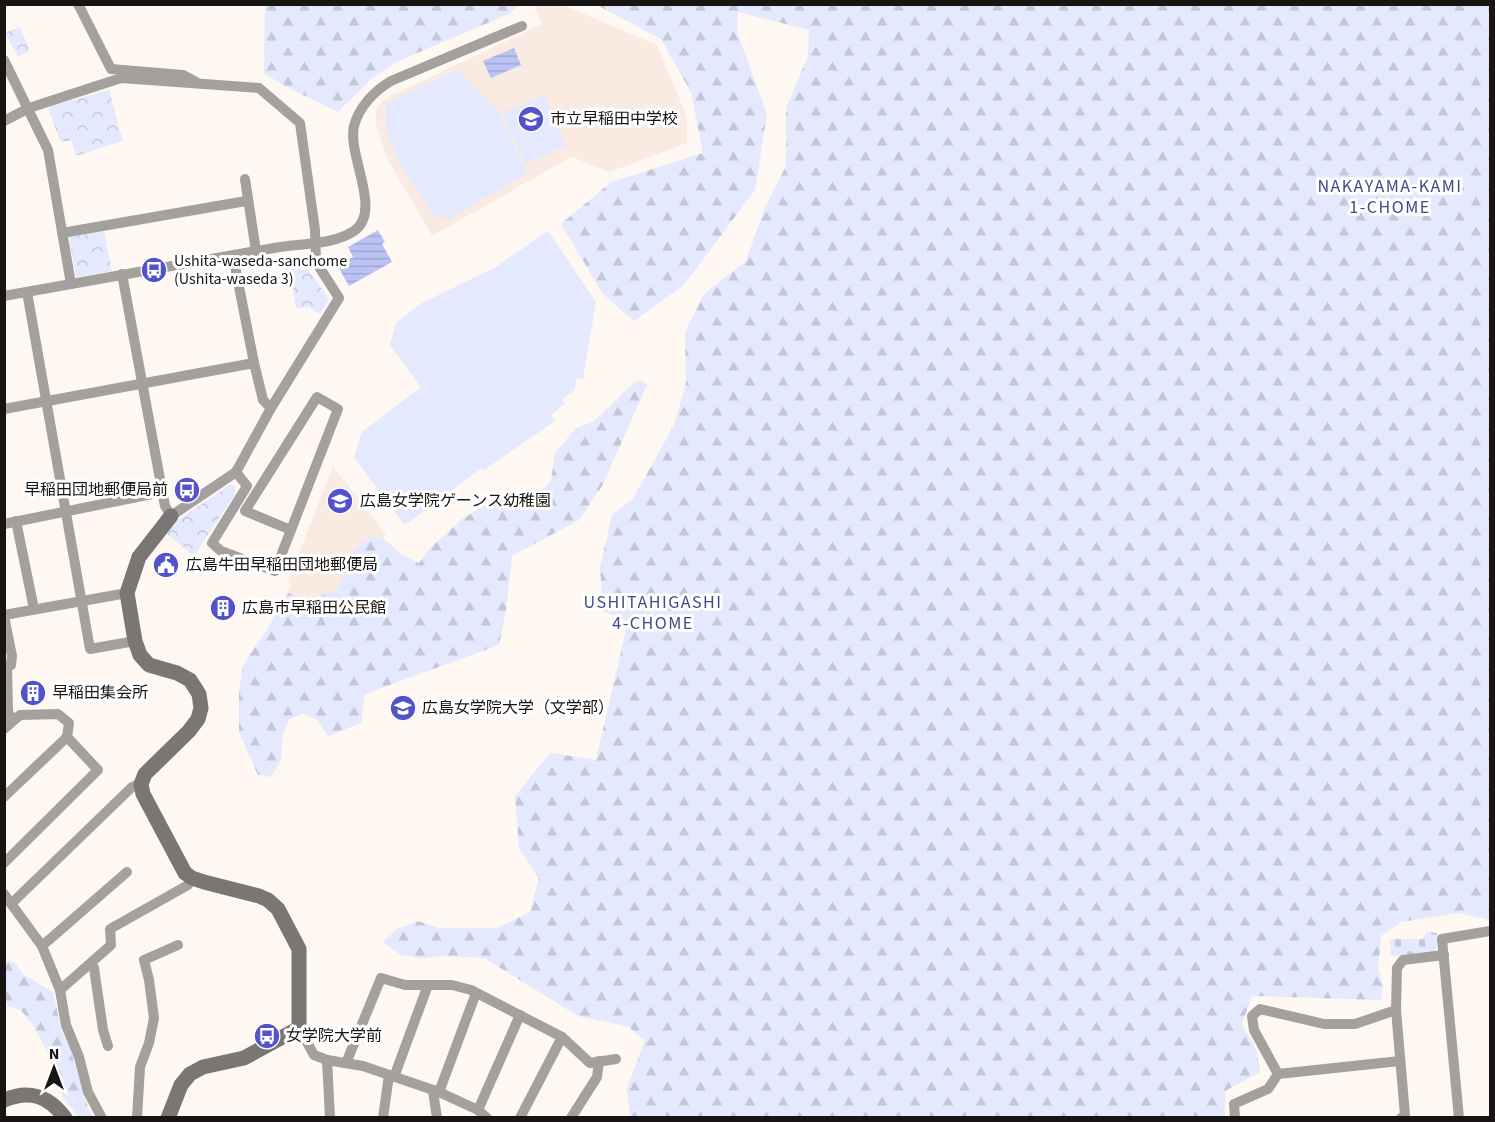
<svg xmlns="http://www.w3.org/2000/svg" width="1495" height="1122" viewBox="0 0 1495 1122" font-family="'Source Sans 3','Noto Sans JP',sans-serif">
	<defs>
		<pattern id="forest-firs" width="22" height="20" patternUnits="userSpaceOnUse" patternTransform="scale(1.5)"><rect width="22" height="20" fill="#e5e9fe"/><path d="M5 1l3.5 6h-7zM16 11l3.5 6h-7z" fill="#c4c7d9"/></pattern>
		<pattern id="cemetery-stones" width="16" height="16" patternUnits="userSpaceOnUse" patternTransform="scale(1.5)"><rect width="16" height="16" fill="#e5e9fe"/><path d="M2 7V4a2 2 0 0 1 4 0v3zM10 15v-3a2 2 0 0 1 4 0v3z" fill="#c4c7d9"/></pattern>
		<pattern id="park-crowns" width="20" height="18" patternUnits="userSpaceOnUse" patternTransform="scale(1.5)"><rect width="20" height="18" fill="#e5e9fe"/><path d="M2 6a3 3 0 1 1 6 0M12 15a3 3 0 1 1 6 0" fill="none" stroke="#c4c7d9"/></pattern>
		<pattern id="water-rules" width="6" height="5" patternUnits="userSpaceOnUse" patternTransform="scale(1.5)"><rect width="6" height="5" fill="#bbc3f5"/><path d="M0 2.5h6" fill="none" stroke="#a0a7d1"/></pattern>
	</defs>
	<rect width="100%" height="100%" fill="#fef7f2"/>
	<!-- built -->
	<g fill="#f9ebe1">
		<polygon points="534,5 563,5 657,45 687,117 687,143 610,172 571,157 432,236 387,158 375,122 377,107 386,98 542,24"/>
		<polygon points="333,466 386,535 383,538 373,537 345,560 343,577 336,591 308,599 288,593 291,584 288,582"/>
	</g>
	<!-- forest -->
	<g fill="url(#forest-firs)">
		<polygon points="265,5 265,4 519,5 509,14 396,62 371,79 338,112 283,85 264,73"/>
		<polygon points="597,5 1490,5 1490,920 1458,913 1401,922 1381,936 1378,969 1383,985 1381,1000 1252,996 1242,1024 1256,1049 1260,1072 1225,1091 1225,1118 630,1117 627,1088 645,1040 627,1026 578,1016 484,958 443,956 421,958 401,955 383,942 397,929 418,921 438,928 497,928 530,912 539,878 519,848 515,796 550,753 596,760 628,621 603,611 600,568 612,515 633,499 674,425 686,383 685,332 705,293 746,261 765,207 786,166 786,108 808,56 809,30 738,12 737,32 767,114 755,190 684,285 634,321 603,294 561,224 611,182 703,153 691,92 661,39"/>
		<polygon points="642,380 647,385 602,486 579,520 512,556 506,610 499,645 365,694 361,723 328,736 317,720 303,713 289,720 283,734 281,760 271,777 258,775 239,732 239,692 243,665 266,631 288,593 308,599 336,591 343,577 345,560 362,542 373,537 383,538 401,554 419,563 430,548 462,519 502,495 535,496 551,481 555,453 576,428 593,422 635,382"/>
		<path d="M9 961 15 963 24 975 53 992 62 1032 70 1048 88 1108 94 1117H78L63 1097 46 1049 34 1027 21 1010 9 1007C2 996 1 971 9 961Z"/>
	</g>
	<!-- cemetery -->
	<polygon fill="url(#cemetery-stones)" points="1428,932 1437,933 1437,947 1434,952 1391,956 1390,939 1421,939"/>
	<!-- park -->
	<g fill="url(#park-crowns)">
		<polygon points="20,27 30,51 18,57 5,33"/>
		<polygon points="109,90 123,141 76,156 72,140 61,142 48,109 51,106"/>
		<polygon points="104,231 112,271 76,277 69,237"/>
		<polygon points="299,257 329,299 320,314 308,307 296,308 288,259"/>
		<polygon points="230,485 235,486 235,494 194,556 166,533 172,524"/>
	</g>
	<!-- pitch -->
	<g fill="#e5e9fe">
		<path d="M457 70 499 112 527 173 449 219 433 215C416 187 374 136 388 102Z"/>
		<polygon points="544,95 566,146 525,164 502,113"/>
		<polygon points="548,231 596,302 583,379 576,378 575,390 562,399 565,404 551,415 555,421 484,470 482,468 408,523 403,523 354,457 362,432 421,387 390,345 396,323 422,303 494,268"/>
	</g>
	<!-- water -->
	<g fill="url(#water-rules)">
		<polygon points="514,48 521,65 491,78 483,61"/>
		<polygon points="378,230 385,242 382,244 392,262 349,286 337,265 353,257 348,247"/>
	</g>
	<g fill="none" stroke-linecap="round" stroke-linejoin="round">
		<!-- street -->
		<g stroke="#a3a09e" stroke-width="10">
			<polyline points="78,4 111,69 183,75 196,82"/>
			<polyline points="4,60 48,150 71,284"/>
			<polyline points="4,121 29,108 121,78 259,88 300,123 315,230 316,262 339,298 271,408 236,472 171,516 165,506 122,274"/>
			<polyline points="245,179 256,251"/>
			<polyline points="62,233 246,201"/>
			<polyline points="233,256 254,363 263,400 271,408"/>
			<polyline points="27,292 90,649 135,641"/>
			<path d="M4 296 256 251C269 249 283 246 297 245 316 243 337 242 354 231 383 211 347 155 354 126 359 107 374 91 391 81L522 26"/>
			<polyline points="4,409 254,363"/>
			<polyline points="236,472 247,486 212,543 221,551 275,571 338,409 317,397 245,511 291,530"/>
			<polyline points="16,521 34,609"/>
			<polyline points="4,524 162,492"/>
			<polyline points="4,615 127,593"/>
			<polyline points="4,616 12,656 11,665 4,666"/>
			<polyline points="7,666 8,712 13,721"/>
			<polyline points="4,729 20,715 58,714 69,723 67,737 4,797"/>
			<polyline points="4,863 98,770 67,737"/>
			<polyline points="4,894 42,946 60,990 66,1025 79,1057 88,1092 102,1118"/>
			<polyline points="12,903 132,787 141,784"/>
			<polyline points="42,946 127,872"/>
			<polyline points="91,964 94,968 103,1030 108,1046"/>
			<polyline points="60,990 111,945 110,929 188,885 192,878"/>
			<polyline points="299,1028 314,1055 327,1060 363,1066 439,1092 478,1110 487,1118"/>
			<polyline points="327,1060 330,1118"/>
			<polyline points="346,1063 381,978 405,985 452,985 471,990 562,1037 590,1063 616,1059"/>
			<polyline points="1278,1074 1400,1061"/>
			<polyline points="394,1077 428,985"/>
			<polyline points="433,1091 437,1118"/>
			<polyline points="439,1092 476,993"/>
			<polyline points="478,1110 520,1015"/>
			<polyline points="137,1118 140,1067 149,1043 154,1018 149,980 144,960 178,945"/>
			<polyline points="383,1118 389,1075"/>
			<polyline points="520,1118 562,1037"/>
			<polyline points="571,1118 597,1077 599,1061"/>
			<polyline points="1235,1118 1234,1104 1268,1089 1278,1074 1254,1030 1252,1016 1260,1009 1324,1024 1355,1024 1396,1010"/>
			<polyline points="1401,1118 1405,1115 1396,1010 1397,968 1403,960 1444,955"/>
			<polyline points="1459,1118 1442,939 1490,931"/>
		</g>
		<!-- secondary -->
		<g stroke="#7a7673" stroke-width="15">
			<path d="M4 1100C30 1089 49 1096 65 1118"/>
			<polyline points="168,1118 181,1085 190,1074 203,1067 244,1058 299,1028 299,949 278,909 268,900 259,896 204,882 192,878 185,873 143,794 141,784 145,774 189,731 198,719 201,708 199,694 190,680 177,673 149,665 140,655 135,641 127,593 139,557 171,516"/>
		</g>
	</g>
	<!-- icons -->
	<defs>
		<g id="school-disc" transform="scale(1.35)"><circle r="9.5" fill="#5253ca" stroke="#fff"/><path d="M0-5L7-2L0 1L-7-2ZM-4 1L0 2.5L4 1V4Q0 6-4 4Z" fill="#fff"/></g>
		<g id="bus-disc" transform="scale(1.35)"><circle r="9.5" fill="#5253ca" stroke="#fff"/><path d="M-5-6H5V4H4V6H2V4H-2V6H-4V4H-5ZM-3.5-4V0h7V-4ZM-3.5 1.2v1.5H-2V1.2ZM2 1.2v1.5H3.5V1.2Z" fill="#fff"/></g>
		<g id="civic-disc" transform="scale(1.35)"><circle r="9.5" fill="#5253ca" stroke="#fff"/><path d="M-.6-6.5H3V-4.5H.6V-3L4-1V1h2V6H-6V1h2V-1L-.6-3ZM-1.2 2.5V6h2.4V2.5Z" fill="#fff"/></g>
		<g id="building-disc" transform="scale(1.35)"><circle r="9.5" fill="#5253ca" stroke="#fff"/><path d="M-4-6H4V6H1V3H-1V6H-4ZM-2.5-4.3h1.7v1.8h-1.7ZM.8-4.3h1.7v1.8H.8ZM-2.5-1h1.7V.8h-1.7ZM.8-1h1.7V.8H.8Z" fill="#fff"/></g>
		<g id="university-disc" transform="scale(1.35)"><circle r="9.5" fill="#5253ca" stroke="#fff"/><path d="M0-5L7-2L0 1L-7-2ZM-4 1L0 2.5L4 1V4Q0 6-4 4Z" fill="#fff"/></g>
	</defs>
	<g fill-rule="evenodd">
		<use href="#school-disc" x="531" y="119"/>
		<use href="#bus-disc" x="154" y="270"/>
		<use href="#bus-disc" x="187" y="490"/>
		<use href="#school-disc" x="340" y="501"/>
		<use href="#civic-disc" x="166" y="565"/>
		<use href="#building-disc" x="223" y="608"/>
		<use href="#building-disc" x="33" y="693"/>
		<use href="#university-disc" x="403" y="708"/>
		<use href="#bus-disc" x="267" y="1036"/>
	</g>
	<g text-anchor="middle" dominant-baseline="central" stroke-width="6" stroke-linejoin="round" paint-order="stroke">
		<!-- poi labels -->
		<g font-size="16" fill="#171413" stroke="#fff" text-anchor="start">
			<text x="550" y="119">市立早稲田中学校</text>
			<text x="174" y="261">Ushita-waseda-sanchome<tspan x="174" dy="18">(Ushita-waseda 3)</tspan></text>
			<text x="168" y="490" text-anchor="end">早稲田団地郵便局前</text>
			<text x="360" y="501">広島女学院ゲーンス幼稚園</text>
			<text x="186" y="565">広島牛田早稲田団地郵便局</text>
			<text x="242" y="608">広島市早稲田公民館</text>
			<text x="52" y="693">早稲田集会所</text>
			<text x="422" y="708">広島女学院大学（文学部）</text>
			<text x="286" y="1036">女学院大学前</text>
		</g>
		<!-- neighbourhood labels -->
		<g font-size="18" letter-spacing="1.5" fill="#444986" stroke="#fff">
			<text x="1390" y="186">NAKAYAMA-KAMI<tspan x="1390" dy="21">1-CHOME</tspan></text>
			<text x="653" y="602">USHITAHIGASHI<tspan x="653" dy="21">4-CHOME</tspan></text>
		</g>
	</g>
	<!-- border -->
	<rect width="1495" height="1122" fill="none" stroke="#171413" stroke-width="12"/>
	<!-- north arrow -->
	<g transform="translate(54 1068)" stroke="#ffffff" stroke-width="4.5" paint-order="stroke">
	<path d="M0-4.5L10 22L0 15L-10 22Z" fill="#171413"/>
	<text y="-9" font-size="16" font-weight="bold" text-anchor="middle" fill="#171413">N</text>
	</g>
</svg>
